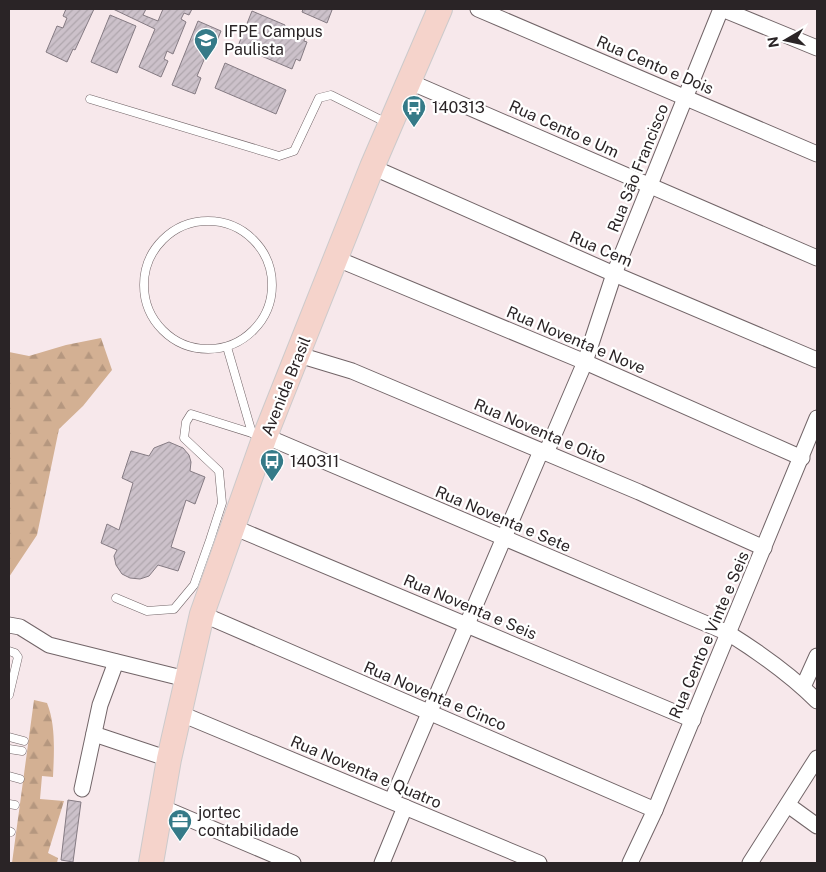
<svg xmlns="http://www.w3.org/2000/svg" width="826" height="872" viewBox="0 0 826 872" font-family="'Public Sans',sans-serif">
	<defs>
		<pattern id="forest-firs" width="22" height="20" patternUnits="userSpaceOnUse" patternTransform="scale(1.25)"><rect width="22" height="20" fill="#d3b093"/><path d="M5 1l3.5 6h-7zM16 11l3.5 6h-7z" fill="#b5977f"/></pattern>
		<pattern id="building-hatch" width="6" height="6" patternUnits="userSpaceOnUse" patternTransform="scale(1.25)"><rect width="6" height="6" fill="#ccc1ca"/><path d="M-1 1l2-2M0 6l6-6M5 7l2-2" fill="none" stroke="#afa6ad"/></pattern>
	</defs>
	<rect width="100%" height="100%" fill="#f7e8eb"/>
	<!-- forest -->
	<g fill="url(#forest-firs)">
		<polygon points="101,338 112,370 83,406 59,429 37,535 9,577 9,352 29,356 66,345"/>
		<path d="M34 700 47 703C56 725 54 753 53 777L42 776 40 799 64 801 48 853 58 858 57 863H12Z"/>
	</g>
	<!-- building -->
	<g fill="url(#building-hatch)" stroke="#857b83">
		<polygon points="66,9 94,9 75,50 73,49 67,62 46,52 57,26 63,28 67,18 63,16"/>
		<polygon points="113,9 146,9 143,15 158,21 163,9 192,9 189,15 184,13 181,19 186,22 173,54 167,51 164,59 168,61 161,77 139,67 155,29"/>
		<polygon points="303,9 329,9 332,10 327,23 302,12"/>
		<polygon points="252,11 285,25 283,30 292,34 293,31 305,36 304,41 307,42 300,61 296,59 292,69 238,46"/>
		<polygon points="110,15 136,26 117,73 91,62"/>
		<polygon points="198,21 221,31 214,48 210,46 197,76 201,78 195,94 172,85"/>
		<polygon points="225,63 286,90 276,114 215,88"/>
		<polygon points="169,442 183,448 189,455 191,462 190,471 205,477 195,504 186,500 171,547 185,552 178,571 158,565 149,576 140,579 130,578 122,574 116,565 114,556 117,550 101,543 107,524 119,530 133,483 122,478 131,451 149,456 154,448"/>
		<polygon points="68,800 81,802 73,862 61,860"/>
	</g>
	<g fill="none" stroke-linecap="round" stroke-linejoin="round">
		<!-- lane casing -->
		<g stroke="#726568" stroke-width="9">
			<g id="lane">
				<polyline points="90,99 279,156 294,151 319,98 331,95 387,123"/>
				<circle cx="208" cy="285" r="64"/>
				<polyline points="227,347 252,433"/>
				<polyline points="116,598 147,611 174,609 194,585 210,540 222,503 219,471 184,438 186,422 191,414 261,436"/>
				<polyline points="9,651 15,653 18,657 9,695"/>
				<polyline points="9,737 24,741"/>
				<polyline points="9,749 22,751"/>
				<polyline points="9,776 20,779"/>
				<polyline points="9,804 15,805"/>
				<polyline points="9,831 11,832"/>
			</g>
		</g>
		<!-- street casing -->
		<g stroke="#726568" stroke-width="17">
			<g id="street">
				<polyline points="478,9 817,154"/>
				<polyline points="722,9 817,48"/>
				<polyline points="408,81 817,258"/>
				<polyline points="372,167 614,274 817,360"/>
				<polyline points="335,258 585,362 802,458"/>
				<polyline points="299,355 352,371 639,492 764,548"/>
				<path d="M265 436 728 633C760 653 791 675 817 701"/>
				<polyline points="546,453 585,362 614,274 721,9"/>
				<polyline points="233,527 693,720"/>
				<polyline points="202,614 655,810"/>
				<polyline points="9,625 20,627 49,645 186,679"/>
				<polyline points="803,687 817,656"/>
				<polyline points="179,713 539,863"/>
				<polyline points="94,734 169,759"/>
				<polyline points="82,789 100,705 116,662"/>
				<polyline points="392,800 541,451"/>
				<polyline points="788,805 817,826"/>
				<polyline points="161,807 293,863"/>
				<polyline points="382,863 405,807"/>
				<polyline points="630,863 655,810 817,418"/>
				<polyline points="750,863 817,758"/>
			</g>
		</g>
		<!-- primary casing -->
		<g stroke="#cccacb" stroke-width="26">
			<polyline id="primary" points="151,863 169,759 202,614 265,436 372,167 440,9"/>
		</g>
		<!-- lane -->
		<use href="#lane" stroke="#fff" stroke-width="8"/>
		<!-- street -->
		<use href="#street" stroke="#fff" stroke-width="15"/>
		<!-- primary -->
		<use href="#primary" stroke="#f5d3cb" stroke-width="24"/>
	</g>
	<!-- icons -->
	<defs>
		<g id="university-pin" transform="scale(1.25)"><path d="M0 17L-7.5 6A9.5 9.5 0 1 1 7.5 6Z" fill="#357a88" stroke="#fff"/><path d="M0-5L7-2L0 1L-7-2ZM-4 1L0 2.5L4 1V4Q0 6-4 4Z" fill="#fff"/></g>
		<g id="bus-pin" transform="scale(1.25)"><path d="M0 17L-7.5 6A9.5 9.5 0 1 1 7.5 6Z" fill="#357a88" stroke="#fff"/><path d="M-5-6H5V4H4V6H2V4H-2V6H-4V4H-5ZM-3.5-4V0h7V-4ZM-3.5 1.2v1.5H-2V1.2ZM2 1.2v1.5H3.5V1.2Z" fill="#fff"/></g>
		<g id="office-pin" transform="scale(1.25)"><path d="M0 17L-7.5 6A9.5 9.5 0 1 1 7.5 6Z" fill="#357a88" stroke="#fff"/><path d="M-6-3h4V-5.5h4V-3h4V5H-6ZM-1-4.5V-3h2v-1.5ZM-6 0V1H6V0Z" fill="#fff"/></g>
	</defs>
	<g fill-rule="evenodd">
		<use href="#university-pin" x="206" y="40"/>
		<use href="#bus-pin" x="414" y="107"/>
		<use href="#bus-pin" x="272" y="461"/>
		<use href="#office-pin" x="180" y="821"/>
	</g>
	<g text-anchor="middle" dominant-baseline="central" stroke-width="4.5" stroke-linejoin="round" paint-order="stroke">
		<!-- poi labels -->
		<g font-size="16" fill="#2a2426" stroke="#fff" text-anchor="start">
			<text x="224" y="31">IFPE Campus<tspan x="224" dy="18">Paulista</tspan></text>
			<text x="432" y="107">140313</text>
			<text x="290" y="461">140311</text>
			<text x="198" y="812">jortec<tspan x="198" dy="18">contabilidade</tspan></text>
		</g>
		<!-- street labels -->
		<g font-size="16" fill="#2a2426" stroke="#fff">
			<text transform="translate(655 65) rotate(23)">Rua Cento e Dois</text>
			<text transform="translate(564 129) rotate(24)">Rua Cento e Um</text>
			<text transform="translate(638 168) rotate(-68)">Rua São Francisco</text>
			<text transform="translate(601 249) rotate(23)">Rua Cem</text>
			<text transform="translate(576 340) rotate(23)">Rua Noventa e Nove</text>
			<text transform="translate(286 386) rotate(-68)">Avenida Brasil</text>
			<text transform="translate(540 431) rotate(23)">Rua Noventa e Oito</text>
			<text transform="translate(503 519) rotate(23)">Rua Noventa e Sete</text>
			<text transform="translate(470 607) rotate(23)">Rua Noventa e Seis</text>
			<text transform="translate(709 635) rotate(-67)">Rua Cento e Vinte e Seis</text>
			<text transform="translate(435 696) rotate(23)">Rua Noventa e Cinco</text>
			<text transform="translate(366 772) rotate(23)">Rua Noventa e Quatro</text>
		</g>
	</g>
	<!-- border -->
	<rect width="826" height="872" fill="none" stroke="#2a2426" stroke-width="20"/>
	<!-- north arrow -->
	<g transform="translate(786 40) rotate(261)" stroke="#ffffff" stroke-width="4" paint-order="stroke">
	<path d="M0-4L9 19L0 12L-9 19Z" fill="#2a2426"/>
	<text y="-8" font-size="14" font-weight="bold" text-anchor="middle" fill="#2a2426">N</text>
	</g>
</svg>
